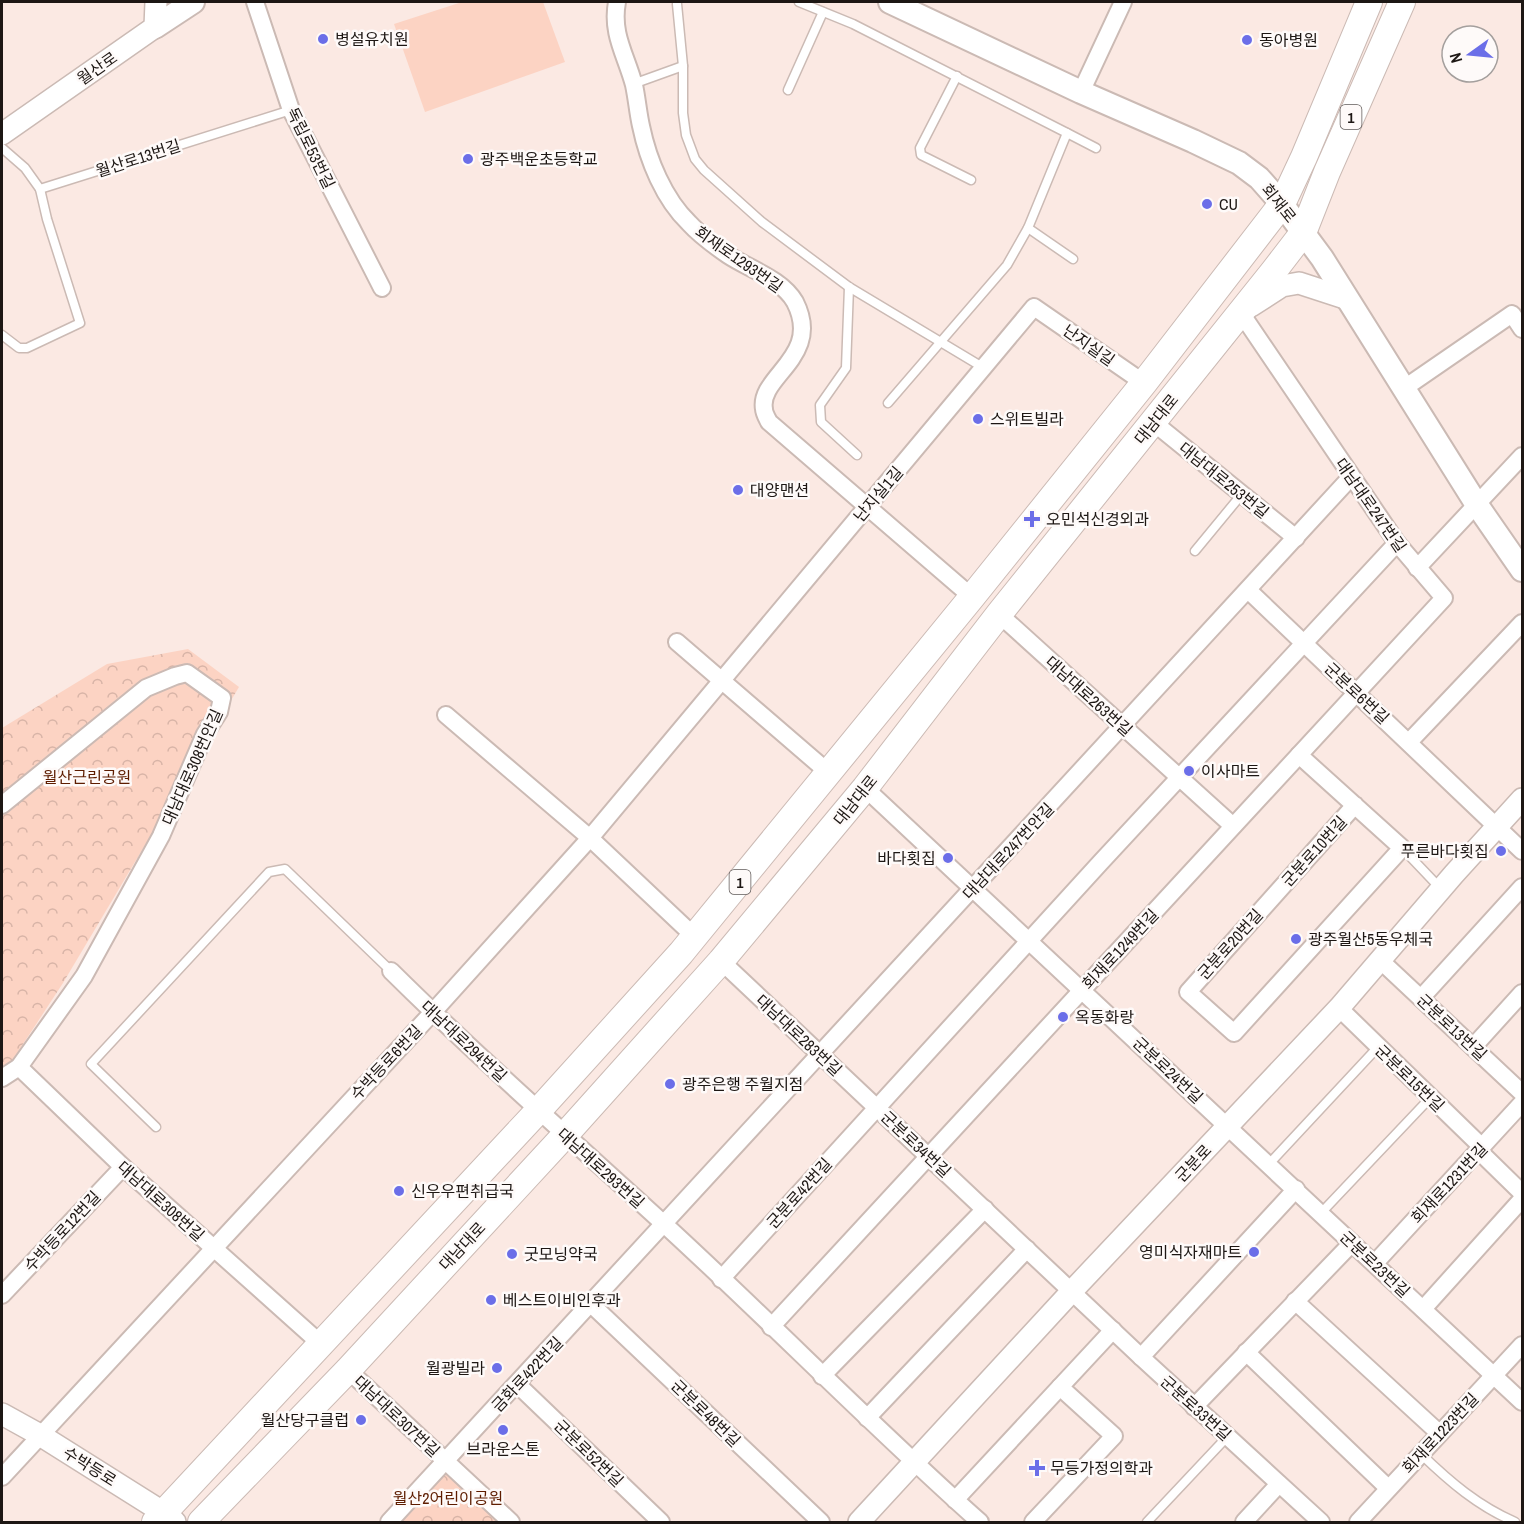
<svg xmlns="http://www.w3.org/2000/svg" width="1524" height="1524" viewBox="0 0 1524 1524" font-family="'Archivo Narrow','Noto Sans KR',sans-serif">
	<defs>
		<pattern id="park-crowns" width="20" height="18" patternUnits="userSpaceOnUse" patternTransform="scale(1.5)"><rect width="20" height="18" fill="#fcd3c3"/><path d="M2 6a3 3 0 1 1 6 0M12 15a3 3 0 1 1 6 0" fill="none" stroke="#d8b4a7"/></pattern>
	</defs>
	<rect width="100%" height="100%" fill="#fbe9e3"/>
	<!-- park -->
	<g fill="url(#park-crowns)">
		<polygon points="188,649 239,687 63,983 12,1061 2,1066 2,728 107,664"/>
		<polygon points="446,1461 511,1522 389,1522"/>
	</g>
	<!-- garden -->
	<polygon fill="#fcd3c3" points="462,2 543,2 565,62 425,112 394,24"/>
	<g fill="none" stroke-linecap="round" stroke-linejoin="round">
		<!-- service casing -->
		<g stroke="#cbbab4" stroke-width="11">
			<g id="service">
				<polyline points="799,2 853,24 1067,133 1028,228 1007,265 888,403"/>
				<polyline points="677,4 683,66 683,113 686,135 695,159 704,170 762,222 849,287 984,368"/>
				<polyline points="957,76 920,148 921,155 971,180"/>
				<polyline points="633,84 683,66"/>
				<polyline points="788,90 823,12"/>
				<polyline points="1067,133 1096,148"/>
				<polyline points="2,148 25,168 40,189 291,110"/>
				<polyline points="1028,228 1073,259"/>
				<polyline points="849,287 846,368 820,405 821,422 857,455"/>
				<polyline points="2,335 19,348 27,348 80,323 47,219 40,189"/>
				<polyline points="1195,551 1242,494"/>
				<polyline points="1402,848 1441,889"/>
				<polyline points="156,1127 91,1064 269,872 285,869 391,971"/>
				<polyline points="1269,1164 1378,1047"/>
				<polyline points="1321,1213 1431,1097"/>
				<path d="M1421 1454C1450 1482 1478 1506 1515 1522"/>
				<polyline points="1147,1522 1227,1437"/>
			</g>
		</g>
		<!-- minor casing -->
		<g stroke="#cbbab4" stroke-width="20">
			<g id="minor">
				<polyline points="255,2 291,110 382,288"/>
				<path d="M617 2C611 34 626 55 634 85 637 99 638 113 641 126 648 160 664 199 689 223 700 235 715 246 728 255 749 269 782 279 795 302 823 357 758 376 764 409 764 413 767 418 769 422L972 597"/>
				<polyline points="1081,92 1123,2"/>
				<polyline points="1403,389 1512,314 1522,329"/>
				<polyline points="1153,422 1296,538"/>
				<polyline points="1417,568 1522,456"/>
				<polyline points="1248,590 1522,851"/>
				<polyline points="999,614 1233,826"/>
				<polyline points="677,642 829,773"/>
				<polyline points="446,715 590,838 695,937"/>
				<polyline points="1409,742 1522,623"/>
				<polyline points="1299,755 1402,848 1234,1033 1188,992 1355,805"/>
				<polyline points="865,788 1522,1402"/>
				<polyline points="2,805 146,688 175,676 187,673 222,698 219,712 205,734 161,836 84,976 19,1067 2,1078"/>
				<polyline points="721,961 1141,1357 1321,1522"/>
				<polyline points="1381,961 1522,1093"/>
				<path d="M391 971C479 1058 572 1140 664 1224 771 1322 872 1426 980 1522"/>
				<polyline points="1421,998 1522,887"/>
				<polyline points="1339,1008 1482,1147"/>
				<polyline points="1473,1047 1522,993"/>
				<polyline points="19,1067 123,1167 321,1344"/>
				<polyline points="1479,1151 1522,1193"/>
				<polyline points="1375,1263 1522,1103"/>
				<polyline points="721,1279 1100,863 1397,543"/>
				<polyline points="2,1295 123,1167"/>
				<polyline points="1295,1301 1439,1433"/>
				<polyline points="591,1304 821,1522"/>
				<polyline points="1423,1309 1522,1199"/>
				<polyline points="771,1327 1444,598 1397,543 1241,313"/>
				<polyline points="1246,1352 1388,1488"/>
				<polyline points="1141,1357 1296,1189"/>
				<polyline points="348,1370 511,1522"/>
				<polyline points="822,1376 985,1209"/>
				<polyline points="517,1384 661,1522"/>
				<polyline points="1194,1407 1352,1243"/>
				<polyline points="867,1418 1027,1249"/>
				<polyline points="2,1477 433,1012 590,838 1034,307 1144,383"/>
				<polyline points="955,1500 1113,1330"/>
				<polyline points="389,1522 1351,477"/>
				<polyline points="1033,1522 1114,1436 1060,1387"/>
				<polyline points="1244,1522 1279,1484"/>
				<polyline points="1358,1522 1522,1345"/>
			</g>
		</g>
		<!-- tertiary casing -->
		<g stroke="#cbbab4" stroke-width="24">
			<g id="tertiary">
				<polyline points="2,134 155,27 156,2"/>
				<polyline points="1251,306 1282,286 1299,283 1345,298"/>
				<polyline points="2,1414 40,1435 164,1513 175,1522"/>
				<polyline points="859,1522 1072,1291 1339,1008 1454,874 1522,799"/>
			</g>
		</g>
		<!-- secondary casing -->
		<g stroke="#cbbab4" stroke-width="26">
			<g id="secondary">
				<polyline points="890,2 1081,92 1193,141 1239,163 1259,178 1282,204 1322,258 1477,505 1522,570"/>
				<polyline points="155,27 193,2"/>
			</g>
		</g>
		<!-- primary casing -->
		<g stroke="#cbbab4" stroke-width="28">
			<g id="primary">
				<polyline points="155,1522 538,1111 681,953 972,597 1144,383 1282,204 1304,157 1369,2"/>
				<polyline points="201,1522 348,1370 565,1135 721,961 865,788 999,614 1273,272 1303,233 1327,172 1402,2"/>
			</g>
		</g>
		<!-- service -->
		<use href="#service" stroke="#fff" stroke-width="8"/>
		<!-- minor -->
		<use href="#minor" stroke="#fff" stroke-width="16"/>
		<!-- tertiary -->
		<use href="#tertiary" stroke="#fff" stroke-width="21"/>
		<!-- secondary -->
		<use href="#secondary" stroke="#fff" stroke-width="22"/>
		<!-- primary -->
		<use href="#primary" stroke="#fff" stroke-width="26"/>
	</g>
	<!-- markers -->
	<g fill="#6b6ee8" stroke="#fefaf9" stroke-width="2">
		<circle cx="323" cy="39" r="6"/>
		<circle cx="1247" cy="40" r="6"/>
		<circle cx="468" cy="159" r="6"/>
		<circle cx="1207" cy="204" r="6"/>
		<circle cx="978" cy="419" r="6"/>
		<circle cx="738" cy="490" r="6"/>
		<path d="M1029 510h6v6h6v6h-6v6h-6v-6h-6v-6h6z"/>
		<circle cx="1189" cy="771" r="6"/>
		<circle cx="1501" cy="851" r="6"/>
		<circle cx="948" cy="858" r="6"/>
		<circle cx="1296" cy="939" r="6"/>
		<circle cx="1063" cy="1017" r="6"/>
		<circle cx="670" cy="1084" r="6"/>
		<circle cx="399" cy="1191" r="6"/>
		<circle cx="1254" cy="1252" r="6"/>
		<circle cx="512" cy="1254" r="6"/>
		<circle cx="491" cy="1300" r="6"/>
		<circle cx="497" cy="1368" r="6"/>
		<circle cx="361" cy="1420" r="6"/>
		<circle cx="503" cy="1430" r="6"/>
		<path d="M1034 1459h6v6h6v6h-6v6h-6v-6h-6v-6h6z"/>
	</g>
	<g text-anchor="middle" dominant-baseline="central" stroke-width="5" stroke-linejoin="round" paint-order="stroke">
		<!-- shield labels -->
		<g fill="#fefaf9" stroke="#605b59" stroke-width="1.5">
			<rect x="1340.5" y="105" width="21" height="24" rx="4.5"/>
			<rect x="729.5" y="870" width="21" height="24" rx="4.5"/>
		</g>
		<g font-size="15" font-weight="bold" fill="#1d1714">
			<text x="1351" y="117">1</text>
			<text x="740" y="882">1</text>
		</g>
		<!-- poi labels -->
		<g font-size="16" fill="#1d1714" stroke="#fefaf9" text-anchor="start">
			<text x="335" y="39">병설유치원</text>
			<text x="1259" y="40">동아병원</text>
			<text x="480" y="159">광주백운초등학교</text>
			<text x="1219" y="204">CU</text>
			<text x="990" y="419">스위트빌라</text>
			<text x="750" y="490">대양맨션</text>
			<text x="1046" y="519">오민석신경외과</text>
			<text x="1201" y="771">이사마트</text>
			<text x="1489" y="851" text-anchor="end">푸른바다횟집</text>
			<text x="936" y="858" text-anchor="end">바다횟집</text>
			<text x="1308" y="939">광주월산5동우체국</text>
			<text x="1075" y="1017">옥동화랑</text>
			<text x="682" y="1084">광주은행 주월지점</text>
			<text x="411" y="1191">신우우편취급국</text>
			<text x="1242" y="1252" text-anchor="end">영미식자재마트</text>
			<text x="524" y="1254">굿모닝약국</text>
			<text x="503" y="1300">베스트이비인후과</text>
			<text x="485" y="1368" text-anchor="end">월광빌라</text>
			<text x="349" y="1420" text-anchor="end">월산당구클럽</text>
			<text x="503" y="1449" text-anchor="middle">브라운스톤</text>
			<text x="1050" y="1468">무등가정의학과</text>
		</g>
		<!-- street labels -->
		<g font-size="16" fill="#1d1714" stroke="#fefaf9">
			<text transform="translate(97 68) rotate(-35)">월산로</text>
			<text transform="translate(311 148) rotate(64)">독립로53번길</text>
			<text transform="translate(138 158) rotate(-18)">월산로13번길</text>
			<text transform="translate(1279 203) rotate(51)">회재로</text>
			<text transform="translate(739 259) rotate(35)">회재로1293번길</text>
			<text transform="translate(1089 345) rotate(35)">난지실길</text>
			<text transform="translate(1156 419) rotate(-51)">대남대로</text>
			<text transform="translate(1224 480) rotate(39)">대남대로253번길</text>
			<text transform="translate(878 494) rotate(-50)">난지실1길</text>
			<text transform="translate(1371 505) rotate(55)">대남대로247번길</text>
			<text transform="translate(1357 693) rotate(43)">군분로6번길</text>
			<text transform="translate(1089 696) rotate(42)">대남대로263번길</text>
			<text transform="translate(192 767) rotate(-66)">대남대로308번안길</text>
			<text transform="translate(855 800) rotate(-51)">대남대로</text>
			<text transform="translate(1008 851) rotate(-47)">대남대로247번안길</text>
			<text transform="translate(1314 851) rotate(-48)">군분로10번길</text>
			<text transform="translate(1230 944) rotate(-48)">군분로20번길</text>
			<text transform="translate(1120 949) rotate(-47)">회재로1249번길</text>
			<text transform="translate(1452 1027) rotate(43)">군분로13번길</text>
			<text transform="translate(799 1035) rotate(43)">대남대로283번길</text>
			<text transform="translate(464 1041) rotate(43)">대남대로294번길</text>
			<text transform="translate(386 1062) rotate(-47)">수박등로6번길</text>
			<text transform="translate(1168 1070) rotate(43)">군분로24번길</text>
			<text transform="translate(1410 1078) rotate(44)">군분로15번길</text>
			<text transform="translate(916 1144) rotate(43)">군분로34번길</text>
			<text transform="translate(1193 1163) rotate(-47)">군분로</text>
			<text transform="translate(601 1168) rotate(42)">대남대로293번길</text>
			<text transform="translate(1449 1183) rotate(-47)">회재로1231번길</text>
			<text transform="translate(799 1193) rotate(-48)">군분로42번길</text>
			<text transform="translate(161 1201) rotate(42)">대남대로308번길</text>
			<text transform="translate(62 1231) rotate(-47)">수박등로12번길</text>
			<text transform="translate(462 1246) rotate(-47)">대남대로</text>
			<text transform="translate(1375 1264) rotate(43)">군분로23번길</text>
			<text transform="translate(527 1374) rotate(-47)">금화로422번길</text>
			<text transform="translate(1196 1408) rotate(42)">군분로33번길</text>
			<text transform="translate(706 1413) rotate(44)">군분로48번길</text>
			<text transform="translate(397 1416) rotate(43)">대남대로307번길</text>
			<text transform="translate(1440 1433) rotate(-47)">회재로1223번길</text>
			<text transform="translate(589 1453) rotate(44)">군분로52번길</text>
			<text transform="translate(90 1466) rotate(32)">수박등로</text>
		</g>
		<!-- park labels -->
		<g font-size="16" fill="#5e1d00" stroke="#fefaf9">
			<text x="87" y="777">월산근린공원</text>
			<text x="448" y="1498">월산2어린이공원</text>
		</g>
	</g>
	<!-- border -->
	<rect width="1524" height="1524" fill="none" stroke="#1d1714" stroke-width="6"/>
	<!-- north arrow -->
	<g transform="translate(1470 54) rotate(255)"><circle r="28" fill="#fefaf9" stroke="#a49f9d" stroke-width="1.5"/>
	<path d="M0-4.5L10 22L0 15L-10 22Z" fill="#6b6ee8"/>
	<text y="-9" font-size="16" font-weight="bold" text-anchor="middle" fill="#1d1714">N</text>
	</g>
</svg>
